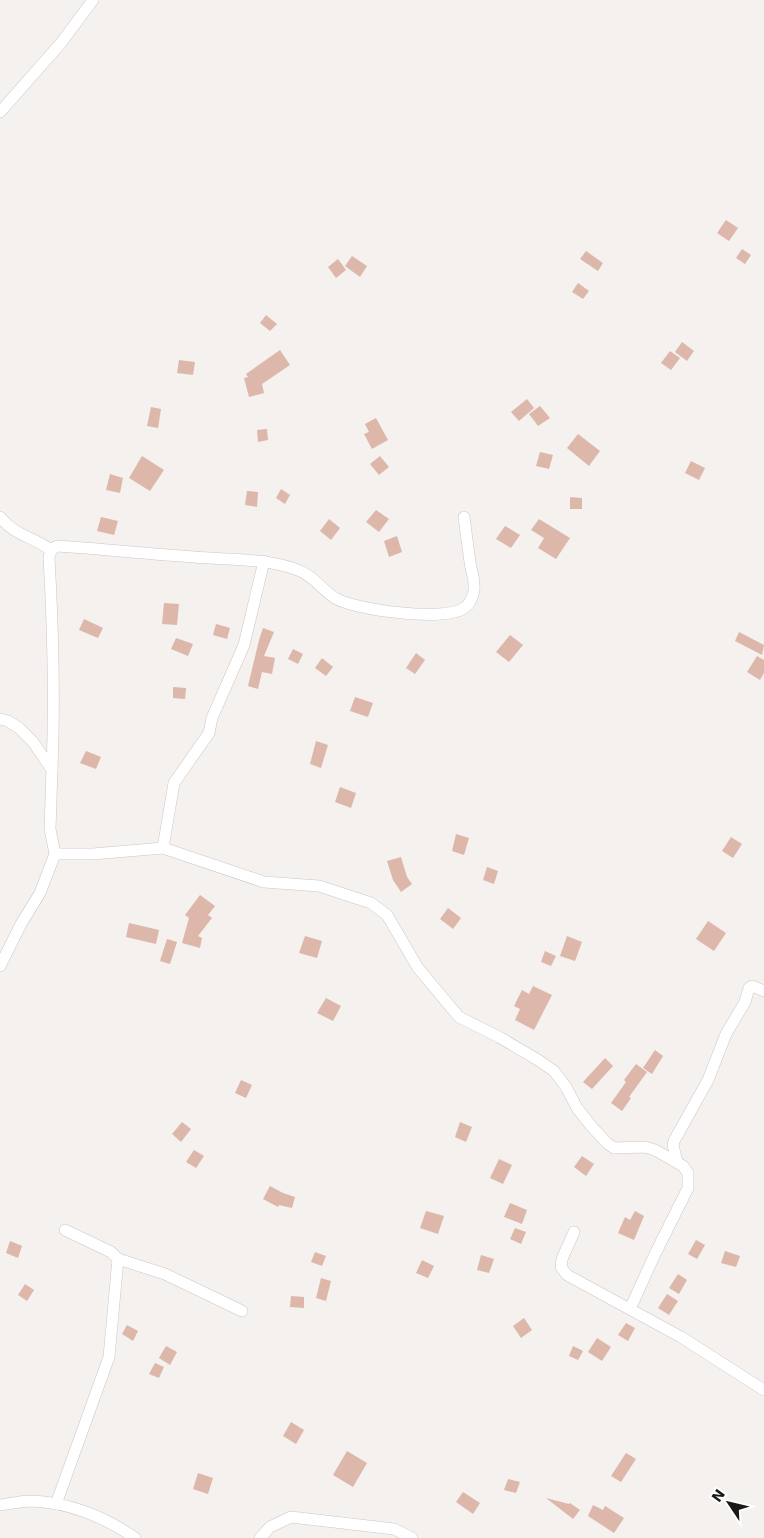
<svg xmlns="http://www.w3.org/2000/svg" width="764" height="1538" viewBox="0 0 764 1538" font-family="'DejaVu Sans',sans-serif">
	<rect width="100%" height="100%" fill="#f4f1ef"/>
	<!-- building -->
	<g fill="#ddb7aa">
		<polygon points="726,220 738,228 729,241 717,233"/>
		<polygon points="742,249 751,255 745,264 736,258"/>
		<polygon points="586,251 603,263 598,271 580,259"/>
		<polygon points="352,256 367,266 360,277 345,266"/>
		<polygon points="338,259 346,270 336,278 328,267"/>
		<polygon points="578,283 589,291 583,299 572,292"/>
		<polygon points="266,315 277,324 270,331 260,323"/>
		<polygon points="682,342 694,351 687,361 675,352"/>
		<polygon points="280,350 290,365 262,384 264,393 249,397 244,378 248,377 246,374"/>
		<polygon points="670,351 680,358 671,370 661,363"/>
		<polygon points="179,360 195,362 193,375 177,373"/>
		<polygon points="527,399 534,408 519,421 511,412"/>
		<polygon points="540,406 550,418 538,426 529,414"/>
		<polygon points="151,407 161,409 158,428 147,426"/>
		<polygon points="376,418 388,440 372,449 364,434 369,432 365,424"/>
		<polygon points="267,429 268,440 258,442 257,430"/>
		<polygon points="578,434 600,451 589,466 567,448"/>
		<polygon points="540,452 553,455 549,469 536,466"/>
		<polygon points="142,456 164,470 150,491 129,478"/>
		<polygon points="380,456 389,467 379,475 370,464"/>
		<polygon points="691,461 705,468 699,480 685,473"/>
		<polygon points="110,474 123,478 120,493 106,490"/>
		<polygon points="281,489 290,495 285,504 276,498"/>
		<polygon points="247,491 258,492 257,507 245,505"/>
		<polygon points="570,497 582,498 582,509 570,509"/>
		<polygon points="376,510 389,519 379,532 366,522"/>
		<polygon points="101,517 118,521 114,535 97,531"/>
		<polygon points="329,519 340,528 331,540 320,531"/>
		<polygon points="539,519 570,538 556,559 538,548 544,538 531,530"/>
		<polygon points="505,526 520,535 511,548 496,539"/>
		<polygon points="397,536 402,552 389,557 384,541"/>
		<polygon points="164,603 179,604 177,625 162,624"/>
		<polygon points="84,619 103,628 98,638 79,630"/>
		<polygon points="216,624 230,628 227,639 213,635"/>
		<polygon points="263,628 274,632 264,656 275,658 272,674 262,672 258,689 248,686 259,640"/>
		<polygon points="739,632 764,645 762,655 735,641"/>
		<polygon points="510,635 523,645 509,662 496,652"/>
		<polygon points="176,638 193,644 188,656 171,649"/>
		<polygon points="293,649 303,654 298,664 288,659"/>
		<polygon points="416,653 425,660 415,674 406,668"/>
		<polygon points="757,656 764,660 764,673 760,680 747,672"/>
		<polygon points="322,658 333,667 326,676 315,668"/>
		<polygon points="173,687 186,688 185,699 173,698"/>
		<polygon points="355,697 373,703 368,717 350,711"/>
		<polygon points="316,741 328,745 321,768 310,764"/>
		<polygon points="86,751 101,757 96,769 80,763"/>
		<polygon points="340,787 356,793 351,808 335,802"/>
		<polygon points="456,834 469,838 464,855 452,851"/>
		<polygon points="731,837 742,844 733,858 722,851"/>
		<polygon points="401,857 407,877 412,884 401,892 393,880 387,861"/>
		<polygon points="487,867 498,871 494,884 483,880"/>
		<polygon points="200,895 215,906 208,915 212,918 198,936 202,938 200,948 182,943 189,918 185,915"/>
		<polygon points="448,908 461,918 453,929 440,919"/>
		<polygon points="708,921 726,933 714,951 696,939"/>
		<polygon points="129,923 159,930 156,944 126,937"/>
		<polygon points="305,936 322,941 317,958 299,953"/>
		<polygon points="567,936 582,942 575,961 560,956"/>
		<polygon points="167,939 177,942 170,964 160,961"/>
		<polygon points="545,951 556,956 551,966 541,962"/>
		<polygon points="533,986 552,995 534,1030 515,1020 520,1009 514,1006 522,990 529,994"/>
		<polygon points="326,998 341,1006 333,1021 317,1013"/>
		<polygon points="655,1050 663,1056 652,1074 643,1068"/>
		<polygon points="605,1058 613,1066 592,1089 583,1082"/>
		<polygon points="636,1064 647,1072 629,1097 631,1098 622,1111 611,1103 626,1082 624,1080"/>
		<polygon points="241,1080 252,1085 246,1098 235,1093"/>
		<polygon points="182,1122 191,1129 181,1142 172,1134"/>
		<polygon points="460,1122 472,1127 466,1142 455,1137"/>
		<polygon points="194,1150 204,1156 196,1168 186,1162"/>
		<polygon points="582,1156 594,1164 586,1176 574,1167"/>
		<polygon points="499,1159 512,1165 503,1184 490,1178"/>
		<polygon points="270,1186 283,1193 295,1197 292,1208 279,1205 278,1207 263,1199"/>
		<polygon points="510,1203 527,1210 522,1224 504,1217"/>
		<polygon points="426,1211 444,1216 438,1234 420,1228"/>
		<polygon points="635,1211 644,1216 634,1240 618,1233 625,1217 630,1220"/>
		<polygon points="515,1228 526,1232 521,1244 510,1239"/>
		<polygon points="696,1240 705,1245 697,1259 688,1254"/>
		<polygon points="10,1241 22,1246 18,1258 6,1253"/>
		<polygon points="725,1251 740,1256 736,1267 721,1263"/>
		<polygon points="315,1252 326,1256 322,1266 311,1262"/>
		<polygon points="481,1255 494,1259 489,1273 477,1270"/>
		<polygon points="422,1260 434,1266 428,1278 416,1273"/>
		<polygon points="678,1274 687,1280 679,1294 669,1288"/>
		<polygon points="321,1278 331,1281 326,1301 316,1298"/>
		<polygon points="25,1284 34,1290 27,1301 18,1295"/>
		<polygon points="667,1294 678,1301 669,1315 658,1308"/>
		<polygon points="291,1296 304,1297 304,1308 290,1307"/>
		<polygon points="524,1318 532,1330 521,1338 513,1326"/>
		<polygon points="626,1323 635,1328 628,1341 618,1335"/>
		<polygon points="127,1325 138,1331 133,1341 122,1334"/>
		<polygon points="597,1338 611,1347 602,1361 588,1352"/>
		<polygon points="166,1346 177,1352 170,1365 159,1358"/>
		<polygon points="573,1346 583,1351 578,1360 569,1356"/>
		<polygon points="155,1363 164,1367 159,1378 149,1374"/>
		<polygon points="291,1422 304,1430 296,1444 283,1436"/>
		<polygon points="347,1451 367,1463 353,1487 333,1475"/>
		<polygon points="626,1453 636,1459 621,1482 611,1476"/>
		<polygon points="198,1473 213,1478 208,1494 193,1489"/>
		<polygon points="508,1479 520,1482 516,1493 504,1490"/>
		<polygon points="463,1492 480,1503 473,1514 456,1502"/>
		<polygon points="546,1498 569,1504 570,1503 580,1510 573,1519"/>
		<polygon points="593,1505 603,1510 605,1506 624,1518 614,1533 588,1516"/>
	</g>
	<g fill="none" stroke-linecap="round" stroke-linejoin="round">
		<!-- street casing -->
		<g stroke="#cbc7c6" stroke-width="12">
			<g id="street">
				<polyline points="0,112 61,43 93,0"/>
				<path d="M0 517C15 536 32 536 51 550"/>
				<polyline points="0,719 8,721 19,728 33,742 52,770 50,829 55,854 40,893 21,924 0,966"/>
				<path d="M52 770C55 698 53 628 49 557 51 550 52 548 58 546 103 549 149 554 194 557 228 560 263 558 295 569 312 574 321 589 335 598 355 610 445 622 464 608 471 604 475 592 474 585 474 577 471 570 470 562 468 547 466 532 464 517"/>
				<polyline points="163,848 174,783 209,733 212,718 244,645 264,561"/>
				<polyline points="55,854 93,854 163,848 264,882 319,886 371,903 387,915 418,968 459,1017 499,1037 538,1060 554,1071 566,1087 577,1108 592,1127 607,1143 614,1148 645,1147 655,1150 683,1166 688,1173 688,1188 655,1254 630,1309"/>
				<polyline points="677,1162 673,1145 674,1141 708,1080 726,1034 745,1002 749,988 752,986 764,991"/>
				<polyline points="65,1230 111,1252 118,1259 165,1274 242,1311"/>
				<polyline points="574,1232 562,1259 561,1267 567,1275 681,1337 764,1390"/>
				<polyline points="56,1504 109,1357 118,1259"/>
				<path d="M0 1505C10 1504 21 1501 31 1501 68 1502 105 1517 135 1538"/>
				<polyline points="260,1538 270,1527 291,1517 394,1529 412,1538"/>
			</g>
		</g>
		<!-- street -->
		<use href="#street" stroke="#fff" stroke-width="11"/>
	</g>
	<!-- north arrow -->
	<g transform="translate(729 1503) rotate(305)" stroke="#ffffff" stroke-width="4" paint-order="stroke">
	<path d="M0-4L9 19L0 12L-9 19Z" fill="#1a1918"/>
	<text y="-8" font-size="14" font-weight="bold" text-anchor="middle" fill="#1a1918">N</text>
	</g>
</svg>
